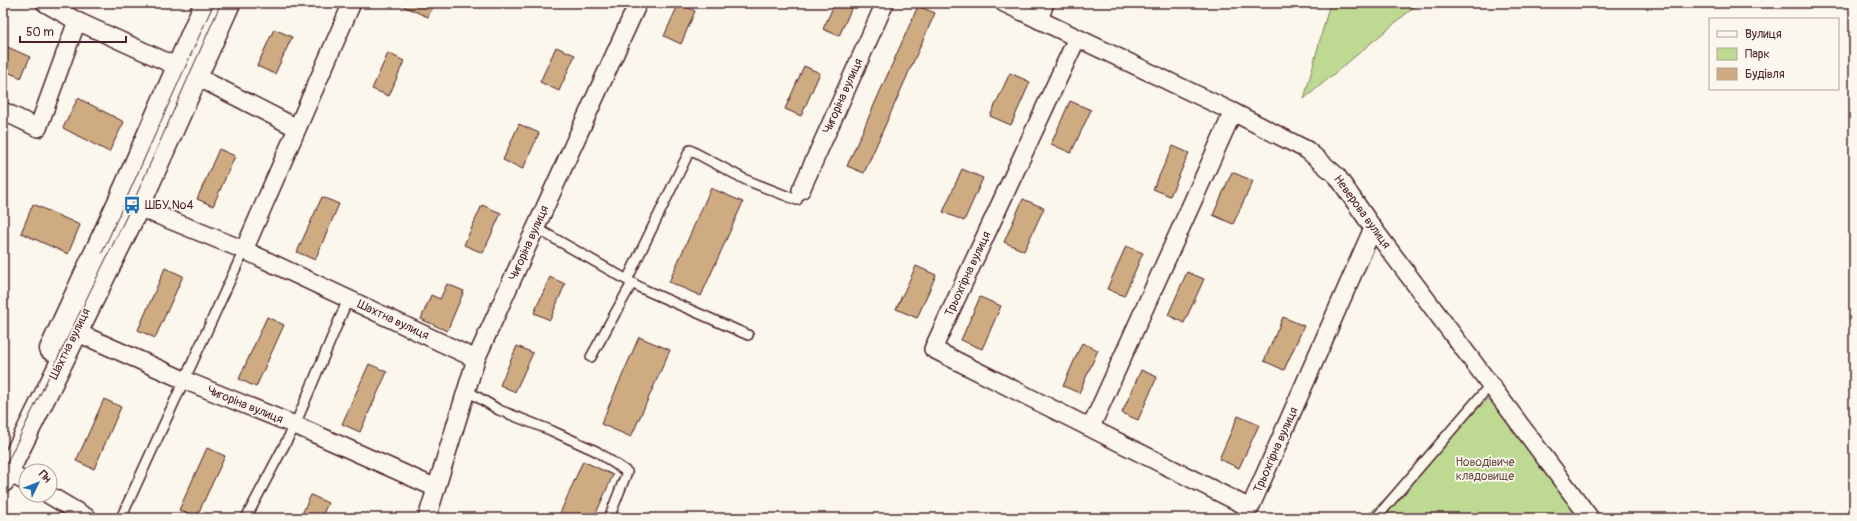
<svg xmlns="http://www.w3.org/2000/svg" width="1857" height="521" viewBox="0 0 1857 521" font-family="Pangolin,sans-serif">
	<rect width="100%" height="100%" fill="#fbf7ec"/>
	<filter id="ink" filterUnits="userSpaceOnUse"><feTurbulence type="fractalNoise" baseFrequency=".025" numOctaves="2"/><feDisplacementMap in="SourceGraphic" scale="8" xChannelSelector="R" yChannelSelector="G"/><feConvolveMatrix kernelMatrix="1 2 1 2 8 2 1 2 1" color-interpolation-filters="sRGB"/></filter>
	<g filter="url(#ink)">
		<!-- green -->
		<g fill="#beda92" stroke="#847c5e">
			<polygon points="1330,3 1419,3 1304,99"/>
			<polygon points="1491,396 1581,518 1365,518"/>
		</g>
		<!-- building -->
		<g fill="#cfab81" stroke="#4a1f2b">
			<polygon points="396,3 434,3 428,17"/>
			<polygon points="679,3 695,11 681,44 664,36"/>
			<polygon points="835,3 854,3 839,36 823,29"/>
			<polygon points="918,6 935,13 864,173 847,166"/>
			<polygon points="274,29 292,37 275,74 257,66"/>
			<polygon points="3,45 30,57 21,78 3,70"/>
			<polygon points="556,47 575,55 559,91 540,82"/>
			<polygon points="388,53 404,61 389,96 372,89"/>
			<polygon points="804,66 820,73 801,116 785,109"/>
			<polygon points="1010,73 1030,82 1011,125 990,116"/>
			<polygon points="78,98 124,122 109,152 63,128"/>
			<polygon points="1070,101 1091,110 1071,153 1051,144"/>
			<polygon points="519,124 539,133 523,169 503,160"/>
			<polygon points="1173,146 1189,153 1170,196 1153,189"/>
			<polygon points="219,149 235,156 213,206 197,199"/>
			<polygon points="962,169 983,178 964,221 943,212"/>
			<polygon points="1232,172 1253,181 1233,224 1213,215"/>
			<polygon points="711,188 743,202 701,296 669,282"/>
			<polygon points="322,197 339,204 315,260 297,252"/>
			<polygon points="1023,199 1044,208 1024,251 1004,242"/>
			<polygon points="33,204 80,225 68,254 21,233"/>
			<polygon points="482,205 501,213 483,253 464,245"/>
			<polygon points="1126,246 1143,253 1124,296 1107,289"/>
			<polygon points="916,266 936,275 917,318 896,309"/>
			<polygon points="165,268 183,276 155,338 138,330"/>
			<polygon points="1187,272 1204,279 1184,323 1168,315"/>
			<polygon points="550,277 565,284 550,320 534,313"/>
			<polygon points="447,284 464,291 447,331 421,319 431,295 440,299"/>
			<polygon points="980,297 1001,306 982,349 961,340"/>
			<polygon points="267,317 284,325 256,387 239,379"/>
			<polygon points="1283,317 1304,326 1284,370 1264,361"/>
			<polygon points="639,337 670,350 631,437 601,424"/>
			<polygon points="1082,343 1098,350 1079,393 1063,386"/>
			<polygon points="517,346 533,353 515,392 500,385"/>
			<polygon points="369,364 387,372 360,432 342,424"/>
			<polygon points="1141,370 1157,377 1138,420 1122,413"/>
			<polygon points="104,399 121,407 94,469 76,461"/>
			<polygon points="1238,416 1259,425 1239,468 1219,459"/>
			<polygon points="207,448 225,456 196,518 179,510"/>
			<polygon points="583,461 613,475 594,518 558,518"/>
			<polygon points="311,495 328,503 321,518 300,518"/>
		</g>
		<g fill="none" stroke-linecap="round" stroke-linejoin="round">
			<!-- lane casing -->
			<g stroke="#4a1f2b" stroke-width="12">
				<g id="lane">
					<polyline points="536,228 643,289 748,335"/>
					<polyline points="627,280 690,150 746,180 797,200 801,190"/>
					<polyline points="591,357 632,283"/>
					<polyline points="466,390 499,410 550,430 596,451 627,472 609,518"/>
					<polyline points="121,518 244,250"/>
					<polyline points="246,518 295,425 348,299"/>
					<polyline points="1376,518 1491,384"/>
				</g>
			</g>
			<!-- street casing -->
			<g stroke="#4a1f2b" stroke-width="20">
				<g id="street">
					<polyline points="45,3 77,21 178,67 297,128"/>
					<polyline points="1004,3 1233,112 1307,150 1337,176 1373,228 1590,518"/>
					<polyline points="1039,20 1045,3"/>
					<polyline points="1077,38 933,349 1250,508 1373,228"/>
					<polyline points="3,111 38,128 77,21"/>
					<polyline points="801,190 885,3"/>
					<polyline points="127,204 138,207 244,250 476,359"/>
					<polyline points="244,250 352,3"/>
					<polyline points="76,332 184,380 295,425 436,488"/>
					<polyline points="1091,427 1233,112"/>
					<polyline points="3,470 26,482"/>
					<polyline points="49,495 88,518"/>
					<polyline points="427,518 476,359 638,3"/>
				</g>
			</g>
			<!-- secondary casing -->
			<g stroke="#4a1f2b" stroke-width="25">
				<g id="secondary">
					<polyline points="51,349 119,202 206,3"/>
					<polyline points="3,481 138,207 229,3"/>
				</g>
			</g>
			<!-- lane -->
			<use href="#lane" stroke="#fbf7ec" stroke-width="9"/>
			<!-- street -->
			<use href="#street" stroke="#fbf7ec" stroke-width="17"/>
			<!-- secondary -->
			<use href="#secondary" stroke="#fbf7ec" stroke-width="22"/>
			<!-- tram -->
			<g stroke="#4a1f2b" stroke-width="1">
				<polyline points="102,253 214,3"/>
				<polyline points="3,471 132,205 221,3"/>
			</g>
		</g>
	</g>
	<!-- icons -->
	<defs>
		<g id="bus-bare" transform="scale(1.38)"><path d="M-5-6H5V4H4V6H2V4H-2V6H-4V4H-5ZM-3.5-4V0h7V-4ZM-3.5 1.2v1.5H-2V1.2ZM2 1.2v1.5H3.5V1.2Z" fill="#1f6fb2" stroke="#fbf7ec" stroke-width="2.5" paint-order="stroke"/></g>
	</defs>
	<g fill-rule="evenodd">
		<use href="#bus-bare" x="132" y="205"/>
	</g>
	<g text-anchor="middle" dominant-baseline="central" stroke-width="3.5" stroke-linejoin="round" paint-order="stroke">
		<!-- street labels -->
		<g font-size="12" fill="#4a1f2b" stroke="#fbf7ec">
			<text transform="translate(843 96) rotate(-66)">Чигоріна вулиця</text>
			<text transform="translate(1362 212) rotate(54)">Неверова вулиця</text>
			<text transform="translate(529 243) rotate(-66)">Чигоріна вулиця</text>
			<text transform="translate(968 274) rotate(-65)">Трьохгірна вулиця</text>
			<text transform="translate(393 320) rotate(25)">Шахтна вулиця</text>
			<text transform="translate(70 344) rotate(-64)">Шахтна вулиця</text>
			<text transform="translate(245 405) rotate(22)">Чигоріна вулиця</text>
			<text transform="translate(1276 450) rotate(-66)">Трьохгірна вулиця</text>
		</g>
		<!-- poi labels -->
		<g font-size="12" fill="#4a1f2b" stroke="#fbf7ec" text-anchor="start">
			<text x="145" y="205">ШБУ №4</text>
		</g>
		<!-- park labels -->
		<g font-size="12" fill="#674e45" stroke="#fbf7ec">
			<text x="1485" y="462">Новодівиче<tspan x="1485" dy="14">кладовище</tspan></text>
		</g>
	</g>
	<!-- margin -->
	<rect width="1857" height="521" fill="none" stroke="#fbf7ec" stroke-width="16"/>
	<rect x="8" y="8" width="1841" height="505" fill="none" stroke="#4a1f2b" stroke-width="1.5" filter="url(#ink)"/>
	<!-- legend -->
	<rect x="1709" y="18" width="130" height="72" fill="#fbf7ec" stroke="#b4a19f"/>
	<rect x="1717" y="31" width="20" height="6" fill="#fbf7ec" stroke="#b4a19f"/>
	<text x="1745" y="38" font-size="12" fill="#4a1f2b">Вулиця</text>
	<rect x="1717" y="48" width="20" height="12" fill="#beda92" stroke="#b4a19f"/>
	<text x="1745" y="58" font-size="12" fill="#4a1f2b">Парк</text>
	<rect x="1717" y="68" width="20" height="12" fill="#cfab81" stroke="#b4a19f"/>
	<text x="1745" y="78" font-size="12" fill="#4a1f2b">Будівля</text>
	<!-- north arrow -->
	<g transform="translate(38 483) rotate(47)"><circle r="19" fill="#fbf7ec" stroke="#b4a19f"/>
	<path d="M0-3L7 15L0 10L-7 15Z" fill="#1f6fb2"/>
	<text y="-6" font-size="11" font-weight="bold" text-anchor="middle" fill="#4a1f2b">Пн</text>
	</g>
	<!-- scale -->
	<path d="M20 36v6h106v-6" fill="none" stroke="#4a1f2b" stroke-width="2"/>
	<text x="26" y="36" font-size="12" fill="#4a1f2b" stroke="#fbf7ec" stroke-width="3" paint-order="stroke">50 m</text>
</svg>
